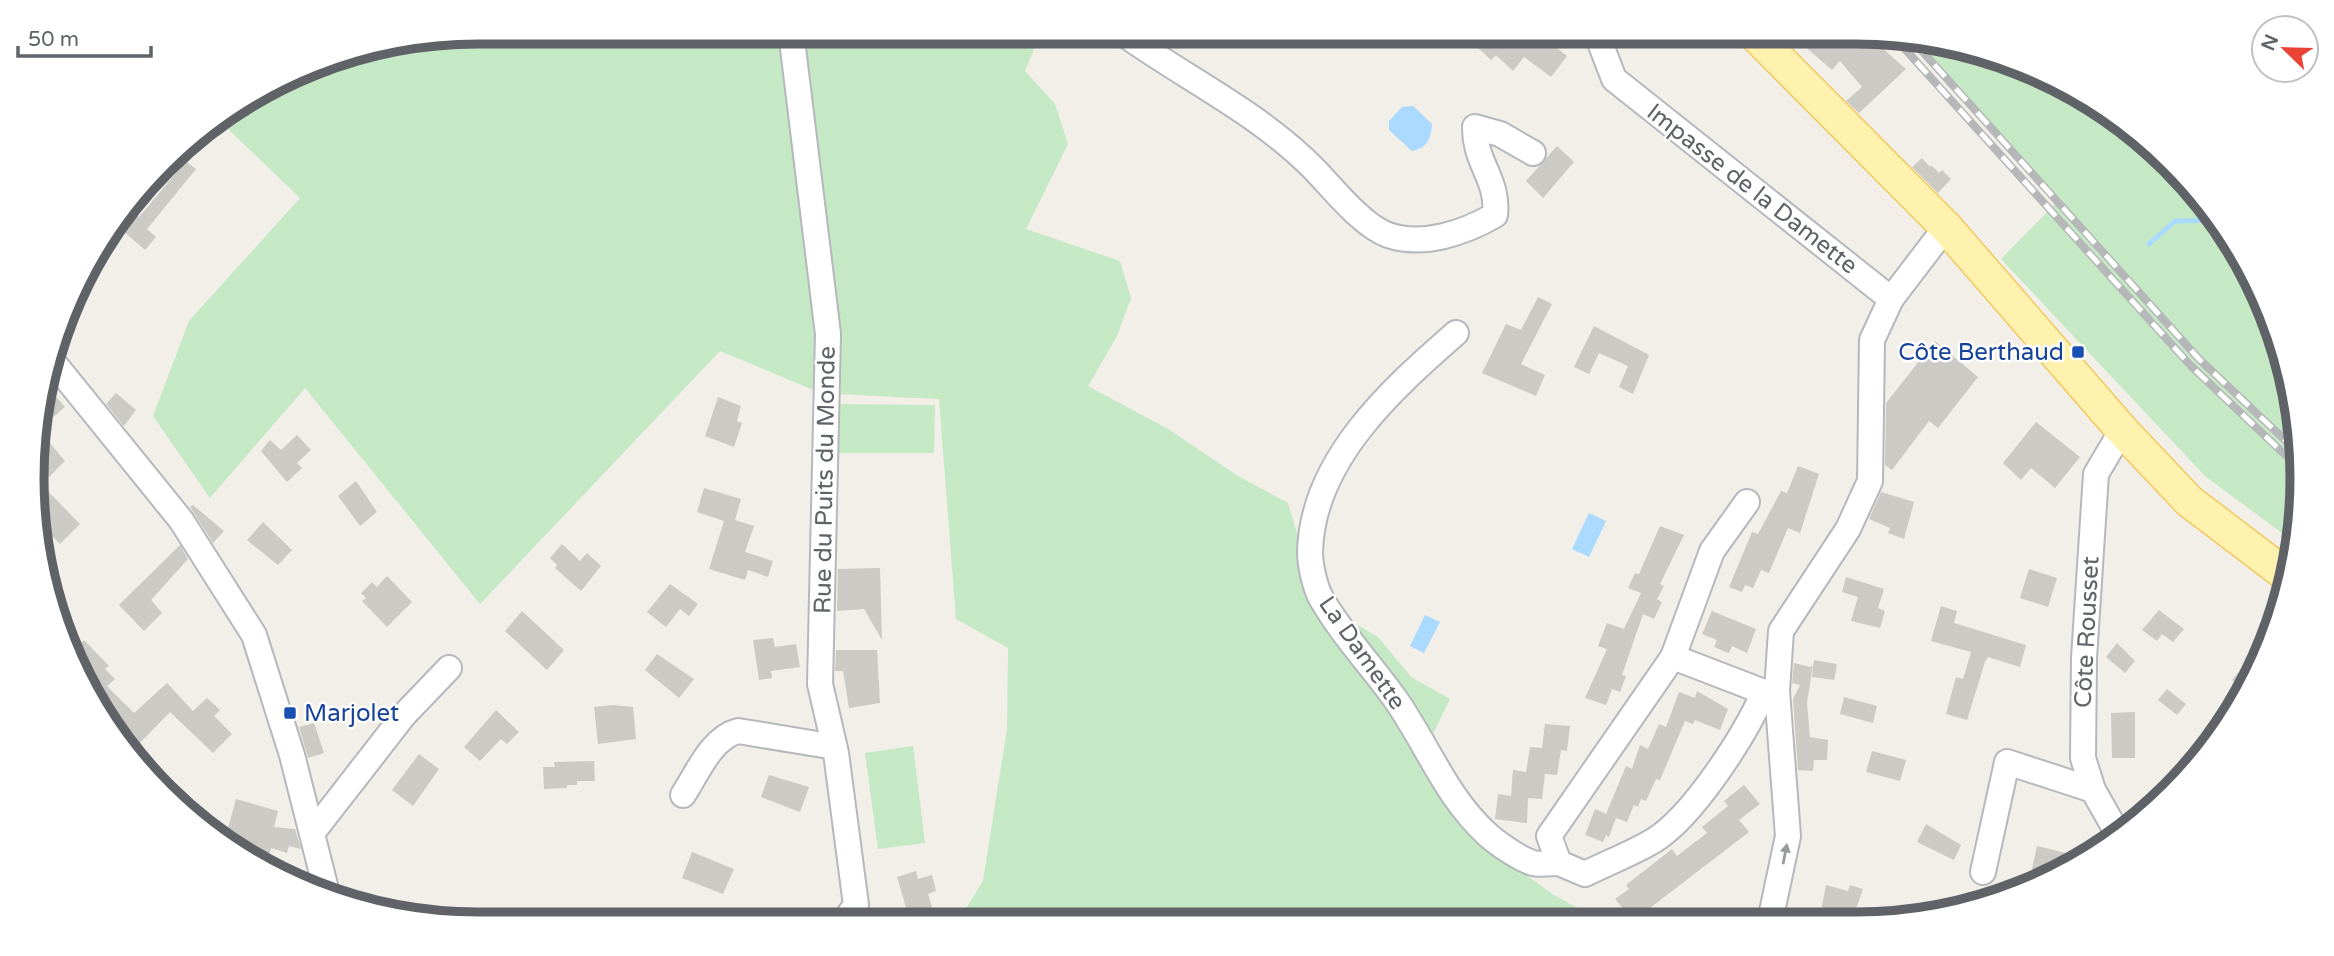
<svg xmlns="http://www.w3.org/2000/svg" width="2334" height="956" viewBox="0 0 2334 956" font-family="'Varela Round',sans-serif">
	<rect width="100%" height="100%" fill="#f1efe8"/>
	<!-- green -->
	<g fill="#c5e8c5">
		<polygon points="478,32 781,32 824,334 821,390 811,389 720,351 480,604 305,388 210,498 153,416 189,321 300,198 224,125 215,124 334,55"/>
		<polygon points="802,32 1041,32 1025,71 1055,104 1068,144 1026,229 1120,261 1131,298 1117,336 1088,386 1168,429 1238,476 1288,503 1317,601 1378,637 1411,677 1450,699 1425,751 1475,839 1554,895 1601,921 957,923 983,881 1007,729 1008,648 956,619 939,399 837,394"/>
		<polygon points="1911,41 1999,55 2150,142 2256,280 2302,448 2290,539 2205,476 2001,259 2056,203"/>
		<polygon points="838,404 935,405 934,453 838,453"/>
		<polygon points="913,746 925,843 878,849 865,753"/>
	</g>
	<!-- water -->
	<g fill="#aadaff">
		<path d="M1413 106 1432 124C1431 139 1427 148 1412 151L1389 130V121L1402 107Z"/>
		<polygon points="1589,513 1606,521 1589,557 1572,549"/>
		<polygon points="1425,615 1440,622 1424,653 1410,646"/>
	</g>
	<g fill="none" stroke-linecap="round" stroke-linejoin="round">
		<!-- stream -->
		<polyline stroke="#aadaff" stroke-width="5" points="2149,244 2175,221 2210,220"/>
	</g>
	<!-- building -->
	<g fill="#cccac5">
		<polygon points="1472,32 1536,32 1567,56 1551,77 1524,57 1513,71 1496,55 1491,60 1477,47 1483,42"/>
		<polygon points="1788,32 1865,33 1906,69 1859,113 1846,101 1862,87 1840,61 1832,70"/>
		<polygon points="1557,146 1574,162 1543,198 1526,181"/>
		<polygon points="175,153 196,169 147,229 156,237 145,250 116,225 129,208 139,217 176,173 165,165"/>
		<polygon points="1922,158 1930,167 1931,165 1939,173 1942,170 1951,179 1938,193 1912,167"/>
		<polygon points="1538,297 1552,304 1521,364 1545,375 1536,396 1482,373 1506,324 1521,330"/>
		<polygon points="1594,326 1649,355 1633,394 1619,387 1628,366 1599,353 1589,374 1574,367"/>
		<polygon points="1935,341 1978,377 1938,428 1929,421 1892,470 1885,465 1886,403"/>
		<polygon points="52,392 65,407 36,432 35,419 42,401"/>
		<polygon points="116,393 136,410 124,426 106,404"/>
		<polygon points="718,397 741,406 737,421 742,423 734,447 705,436"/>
		<polygon points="2036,422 2080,457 2055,488 2031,468 2021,480 2003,463"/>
		<polygon points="297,435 311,450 297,463 302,468 287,482 261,451 270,440 281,450"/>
		<polygon points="49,442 65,461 48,478 37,465 36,447"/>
		<polygon points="1798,466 1819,474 1800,533 1788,528 1769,573 1761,570 1753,588 1745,585 1742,592 1729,587 1752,532 1758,534 1781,491 1787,493"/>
		<polygon points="37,480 80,524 60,544 39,523"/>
		<polygon points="356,481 377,512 360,526 338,496"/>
		<polygon points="704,488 741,499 735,520 754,526 745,552 773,561 768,577 748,570 745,580 709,569 724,521 697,512"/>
		<polygon points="1881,492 1914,502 1904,539 1888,533 1890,528 1869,519"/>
		<polygon points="193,505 224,531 213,543 190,507"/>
		<polygon points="263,522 292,550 278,565 247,540"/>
		<polygon points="1660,526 1684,535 1660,584 1664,586 1657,599 1662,602 1654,619 1643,614 1622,675 1626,676 1620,692 1612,689 1606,705 1585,698 1607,649 1598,646 1607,623 1624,629 1641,593 1628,588 1635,573 1639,574"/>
		<polygon points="562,544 580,561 587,553 601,566 581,591 555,568 557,565 550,558"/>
		<polygon points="180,545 188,559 151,600 162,613 144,631 119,605"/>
		<polygon points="880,568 882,640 864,609 837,611 838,569"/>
		<polygon points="2029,569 2057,578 2048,607 2020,598"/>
		<polygon points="387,576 412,602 387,627 362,601 366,598 361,593 372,582 377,587"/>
		<polygon points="1846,577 1884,589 1878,608 1885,611 1880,628 1851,621 1858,597 1842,592"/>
		<polygon points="670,584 698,604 689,616 680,609 666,627 647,612"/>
		<polygon points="1941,606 1957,611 1954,623 2026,645 2020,667 1988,657 1985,662 1967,720 1946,714 1956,677 1963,679 1971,652 1931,641"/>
		<polygon points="2159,610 2184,629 2173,642 2162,634 2157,641 2142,630"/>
		<polygon points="522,611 564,650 547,670 505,631"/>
		<polygon points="1712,611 1756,629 1747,653 1732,646 1729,653 1721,650 1714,647 1717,640 1702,634"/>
		<polygon points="773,638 775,647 796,644 800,667 771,671 772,678 759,680 753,640"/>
		<polygon points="84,640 109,666 105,669 115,679 107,686 134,713 167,683 193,711 207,698 220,710 214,716 232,734 213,753 170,712 136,747 99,708 75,649"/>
		<polygon points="2117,643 2135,661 2125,673 2106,657"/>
		<polygon points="2261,644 2266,647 2245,690 2232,680"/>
		<polygon points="836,650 877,650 880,703 849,708 843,671 835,671"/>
		<polygon points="657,654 694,679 679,698 645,670"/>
		<polygon points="1814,660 1837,664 1834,680 1812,677"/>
		<polygon points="1794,663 1810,667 1813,665 1807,703 1810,737 1828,740 1827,760 1814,760 1813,771 1798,770 1793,699 1800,685 1792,683"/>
		<polygon points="2167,689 2186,704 2177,715 2158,700"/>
		<polygon points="1697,691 1728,709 1720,730 1695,720 1693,724 1685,721 1660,780 1656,779 1646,801 1641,799 1638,807 1634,805 1627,822 1616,818 1609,837 1606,835 1603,842 1585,835 1595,809 1606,814 1626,766 1632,769 1640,745 1648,749 1659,724 1666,727 1679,692 1695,698"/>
		<polygon points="1844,697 1877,706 1873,723 1840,714"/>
		<polygon points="613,705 633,707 636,739 598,744 594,707"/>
		<polygon points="496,710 519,732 507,744 501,739 480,761 464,747"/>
		<polygon points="2135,712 2135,758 2112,758 2111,713"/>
		<polygon points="314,723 324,753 308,758 299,727"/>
		<polygon points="1545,724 1570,726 1567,751 1561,750 1557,775 1545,774 1542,799 1528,798 1527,823 1495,819 1498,794 1511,796 1513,770 1526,772 1530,747 1542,748"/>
		<polygon points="1872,751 1906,760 1900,781 1866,772"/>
		<polygon points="419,754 439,769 413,806 392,790"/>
		<polygon points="594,761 595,781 577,781 577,785 567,785 567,788 544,789 543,767 555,767 554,762"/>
		<polygon points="769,775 809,787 800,812 761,797"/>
		<polygon points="1744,785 1760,804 1739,820 1749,832 1633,921 1615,899 1629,889 1626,885 1672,849 1677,856 1707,833 1702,827 1728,806 1724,801"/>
		<polygon points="236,799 278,811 274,827 295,829 301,849 289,846 287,853 271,848 268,861 224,842"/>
		<polygon points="1926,824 1961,845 1954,860 1917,842"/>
		<polygon points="2037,846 2066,853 2063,868 2056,873 2047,871 2046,877 2031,873"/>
		<polygon points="692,852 734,869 723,894 682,878"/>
		<polygon points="916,871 918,879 932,875 936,891 928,894 934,914 914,920 911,910 907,911 897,877"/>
		<polygon points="1826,885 1848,891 1850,885 1863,889 1852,920 1821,911"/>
	</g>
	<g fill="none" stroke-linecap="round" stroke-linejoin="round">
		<!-- minor casing -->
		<g stroke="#b5b8bc" stroke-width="28">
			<g id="minor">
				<polyline points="791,32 828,334 820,684 836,753 856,905 842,924"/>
				<path d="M1121 32C1186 79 1260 113 1316 171 1334 190 1363 226 1388 235 1423 247 1464 233 1495 215 1499 179 1474 163 1475 127L1500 134 1533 153"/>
				<polyline points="1596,32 1614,79 1891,299"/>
				<path d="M1456 333C1392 389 1312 460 1310 552 1310 565 1315 587 1321 598 1342 635 1372 666 1396 700 1428 746 1446 797 1488 835 1498 844 1520 859 1533 863 1540 865 1552 863 1559 863"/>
				<polyline points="54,363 181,520 254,635 292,755 328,897"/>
				<polyline points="1673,657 1712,551 1747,502"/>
				<path d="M1764 692C1745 735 1693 817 1653 841 1631 854 1607 863 1585 874L1559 863 1549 836 1673 657 1764 692 1777 691"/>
				<path d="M683 795C697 774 711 738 738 731L823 745 833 742"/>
				<polyline points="313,832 404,715 449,668"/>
				<polyline points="2118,834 2093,790 2083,758 2084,658 2096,474 2122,430"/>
				<polyline points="1983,872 2007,762 2093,790"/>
				<polyline points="1770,921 1788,836 1777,691 1781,631 1848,529 1870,481 1872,340 1891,299 1946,227"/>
			</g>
		</g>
		<!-- major casing -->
		<g stroke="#f2c960" stroke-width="35">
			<polyline id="major" points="1752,32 1946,227 2122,430 2189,501 2285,574"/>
		</g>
		<!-- minor -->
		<use href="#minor" stroke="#fff" stroke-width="24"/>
		<!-- major -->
		<use href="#major" stroke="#fff2af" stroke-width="32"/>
		<!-- rail casing -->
		<g stroke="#b6b7b8" stroke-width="8">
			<g id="rail">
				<polyline points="1895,38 2191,366 2299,468"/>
				<polyline points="1913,41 2199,359 2301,455"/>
			</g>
		</g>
		<!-- rail -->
		<use href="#rail" stroke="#fff" stroke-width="5" stroke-dasharray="16" stroke-linecap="butt"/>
	</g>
	<!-- one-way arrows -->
	<defs><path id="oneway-solid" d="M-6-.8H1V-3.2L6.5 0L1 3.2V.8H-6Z" transform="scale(1.75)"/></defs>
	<use fill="#979a9d" href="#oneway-solid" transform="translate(1785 854) rotate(-79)"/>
	<!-- markers -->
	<g fill="#1a4fb4" stroke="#fff" stroke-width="2.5">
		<rect x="2071" y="345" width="14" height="14" rx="3.5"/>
		<rect x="283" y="706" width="14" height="14" rx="3.5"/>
	</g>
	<g text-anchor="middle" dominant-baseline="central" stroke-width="5" stroke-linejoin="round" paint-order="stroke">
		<!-- street labels -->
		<g font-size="24" fill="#5f6368" stroke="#fff">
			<text transform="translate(1752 189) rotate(38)">Impasse de la Damette</text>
			<text transform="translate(825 480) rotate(-89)">Rue du Puits du Monde</text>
			<text transform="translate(2087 632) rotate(-87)">Côte Rousset</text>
			<text transform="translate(1362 653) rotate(55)">La Damette</text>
		</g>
		<!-- transit labels -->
		<g font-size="24" fill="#164399" stroke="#fff" text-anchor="end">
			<text x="2064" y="352">Côte Berthaud</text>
			<text x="304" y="713" text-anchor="start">Marjolet</text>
		</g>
	</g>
	<!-- crop -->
	<path d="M0 0H2334V956H0ZM478 44H1856A434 434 0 0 1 2290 478V478A434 434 0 0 1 1856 912H478A434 434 0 0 1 44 478V478A434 434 0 0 1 478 44Z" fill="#fff" fill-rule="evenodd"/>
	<path fill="none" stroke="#5f6368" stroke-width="9" d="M478 44H1856A434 434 0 0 1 2290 478V478A434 434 0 0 1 1856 912H478A434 434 0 0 1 44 478V478A434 434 0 0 1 478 44Z"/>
	<!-- north arrow -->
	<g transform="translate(2285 49) rotate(293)"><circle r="33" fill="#ffffff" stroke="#bfc1c3" stroke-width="2"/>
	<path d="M0-5L12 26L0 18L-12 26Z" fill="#ea4335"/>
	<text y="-10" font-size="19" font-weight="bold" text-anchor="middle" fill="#5f6368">N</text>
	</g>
	<!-- scale -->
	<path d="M18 46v10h133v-10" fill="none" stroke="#5f6368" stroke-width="3.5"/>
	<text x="28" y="46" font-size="21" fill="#5f6368" stroke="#ffffff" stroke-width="5" paint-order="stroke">50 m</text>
</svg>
